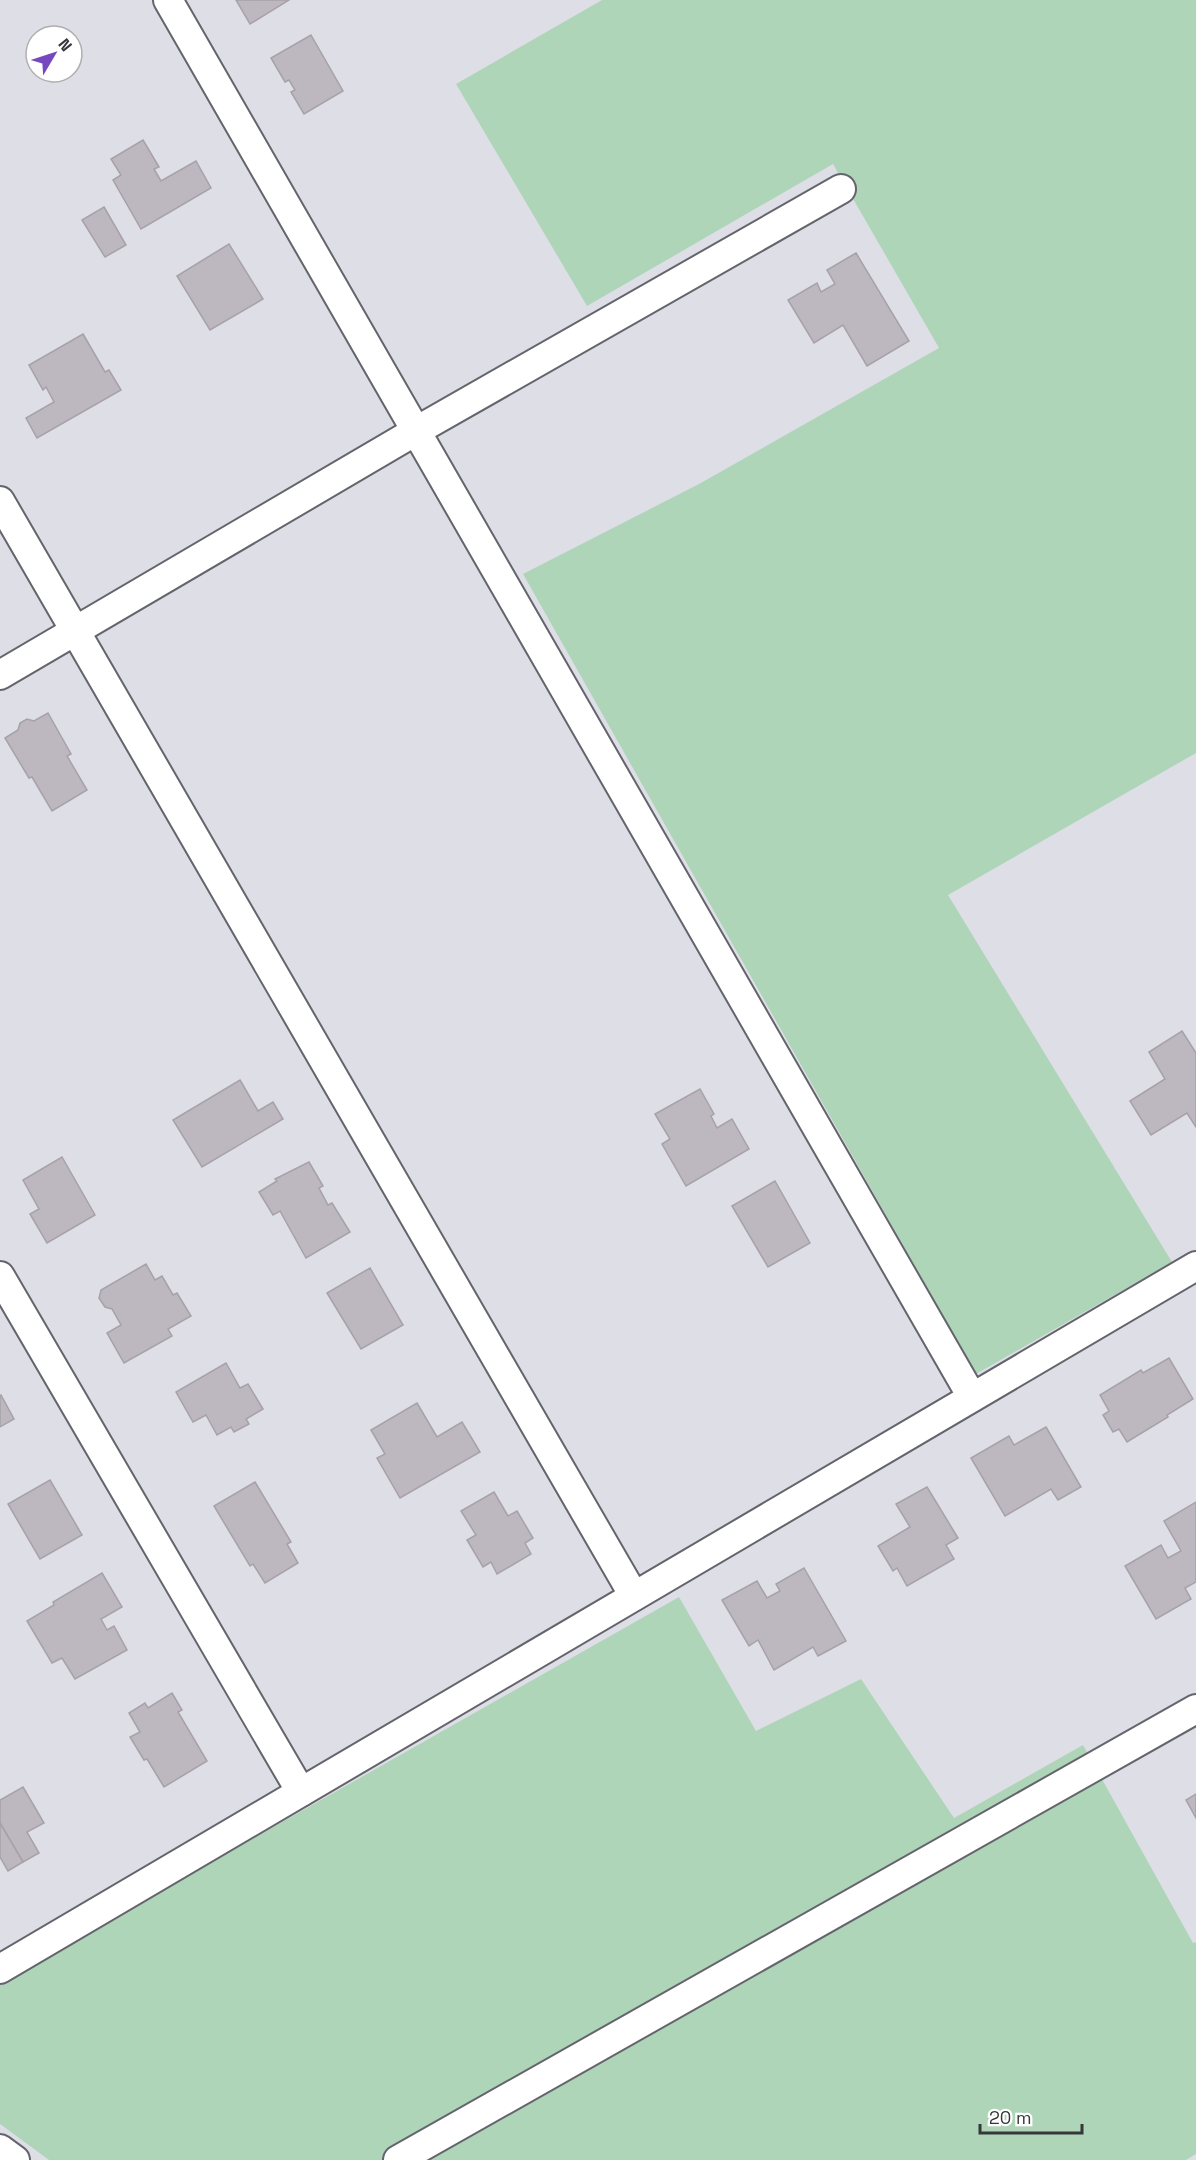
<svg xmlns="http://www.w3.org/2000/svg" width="1196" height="2160" viewBox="0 0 1196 2160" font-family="'Space Grotesk',sans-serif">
	<rect width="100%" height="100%" fill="#dedee7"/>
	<!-- green -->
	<g fill="#afd5b9">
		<polygon points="602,0 1196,0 1196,753 948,895 1172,1262 976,1374 523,574 699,484 939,348 833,164 587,306 456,84"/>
		<polygon points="679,1597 756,1731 861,1679 954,1818 1083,1745 1193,1943 1196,1942 1196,2154 1186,2160 49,2160 0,2124 0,1982"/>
	</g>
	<!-- building -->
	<g fill="#bdb7bf" stroke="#a7a1a8" stroke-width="1.5">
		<polygon points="236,0 289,0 250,24"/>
		<polygon points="311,35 343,91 304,114 291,92 295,90 289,80 285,82 271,58"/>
		<polygon points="143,140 159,167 154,169 161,181 196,161 211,188 141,229 113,180 121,175 111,159"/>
		<polygon points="104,207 126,245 105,257 82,220"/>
		<polygon points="229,244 263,299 210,330 177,276"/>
		<polygon points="856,253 909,341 867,366 843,325 814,343 788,300 817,283 821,292 835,284 827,270"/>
		<polygon points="83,334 105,372 109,370 121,390 37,438 26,418 54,402 46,387 43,390 29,365"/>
		<polygon points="48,713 71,754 67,756 87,790 52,811 32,777 29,778 5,738 18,730 20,723 27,719 34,721"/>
		<polygon points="1182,1031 1196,1053 1196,1127 1187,1113 1151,1135 1130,1101 1165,1079 1149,1052"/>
		<polygon points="240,1080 258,1111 273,1102 283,1119 202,1167 173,1120"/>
		<polygon points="700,1089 714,1114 711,1116 717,1128 732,1119 749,1149 686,1186 662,1144 670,1139 655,1114"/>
		<polygon points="62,1157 95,1215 47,1243 30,1214 39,1209 23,1180"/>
		<polygon points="309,1162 323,1186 319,1188 328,1205 332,1203 350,1232 306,1258 280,1211 273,1215 259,1192 277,1181 275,1179"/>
		<polygon points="775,1181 810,1243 768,1267 732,1206"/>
		<polygon points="146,1264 155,1280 162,1276 173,1295 177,1293 191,1316 168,1329 172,1336 124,1363 107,1333 121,1325 112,1309 105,1307 99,1298 101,1290"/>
		<polygon points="370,1268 403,1325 361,1349 327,1293"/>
		<polygon points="1169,1358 1193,1399 1167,1415 1168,1417 1127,1442 1119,1429 1113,1432 1103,1415 1109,1411 1100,1395 1141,1370 1143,1373"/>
		<polygon points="226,1363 240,1388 248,1384 263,1409 246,1419 249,1424 234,1432 231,1427 217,1435 206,1415 193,1422 176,1392"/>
		<polygon points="1,1395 14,1419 0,1427 0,1396"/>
		<polygon points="417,1403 437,1437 462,1422 480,1452 400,1498 377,1458 385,1454 371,1430"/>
		<polygon points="1046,1427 1081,1487 1058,1500 1051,1489 1005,1516 971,1458 1009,1436 1014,1445"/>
		<polygon points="50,1480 82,1535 40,1559 8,1504"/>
		<polygon points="255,1482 291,1542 287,1544 298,1563 265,1583 253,1564 250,1566 214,1506"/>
		<polygon points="927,1487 958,1538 946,1545 954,1559 907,1586 897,1568 893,1571 878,1546 910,1527 896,1504"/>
		<polygon points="494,1492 508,1516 517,1511 533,1538 525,1543 531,1554 497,1574 491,1562 483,1567 467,1540 476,1535 461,1511"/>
		<polygon points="1196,1502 1196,1582 1185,1588 1191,1599 1156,1619 1125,1566 1161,1545 1168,1558 1181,1551 1164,1521"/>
		<polygon points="804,1568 846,1641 818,1656 813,1647 774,1670 758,1640 749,1646 722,1600 757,1581 767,1598 780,1591 776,1584"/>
		<polygon points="102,1573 122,1607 101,1619 107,1630 114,1626 127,1650 75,1679 62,1658 52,1663 27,1621 54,1605 53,1602"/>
		<polygon points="172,1693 182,1710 178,1712 207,1761 164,1787 147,1759 144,1760 130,1737 140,1732 129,1713 145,1703 148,1708"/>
		<polygon points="23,1787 44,1823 27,1832 39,1853 23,1862 0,1823 0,1800"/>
		<polygon points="1196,1794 1196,1818 1186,1800"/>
		<polygon points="0,1823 23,1862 8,1871 0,1857"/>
	</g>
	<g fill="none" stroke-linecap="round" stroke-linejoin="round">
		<!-- minor casing -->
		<g stroke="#64646c" stroke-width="32">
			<g id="minor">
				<polyline points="168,0 972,1397"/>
				<polyline points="0,501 634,1596"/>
				<polyline points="0,675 416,431 841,189"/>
				<polyline points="0,1276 301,1792"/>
				<polyline points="0,1969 1196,1266"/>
				<polyline points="0,2149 15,2160"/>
				<polyline points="398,2160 1196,1709"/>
			</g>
		</g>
		<!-- minor -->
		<use href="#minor" stroke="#fff" stroke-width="28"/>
	</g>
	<!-- north arrow -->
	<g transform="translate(54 54) rotate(51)"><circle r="28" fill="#ffffff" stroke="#afafb1" stroke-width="1.5"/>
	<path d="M0-4.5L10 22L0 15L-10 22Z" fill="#7548c0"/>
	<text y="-9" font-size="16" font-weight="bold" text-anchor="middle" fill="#37373b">N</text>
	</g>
	<!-- scale -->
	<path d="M980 2124v9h102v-9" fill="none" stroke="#37373b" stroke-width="3"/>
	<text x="989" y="2124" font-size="18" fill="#37373b" stroke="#ffffff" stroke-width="4.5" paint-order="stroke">20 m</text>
</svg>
